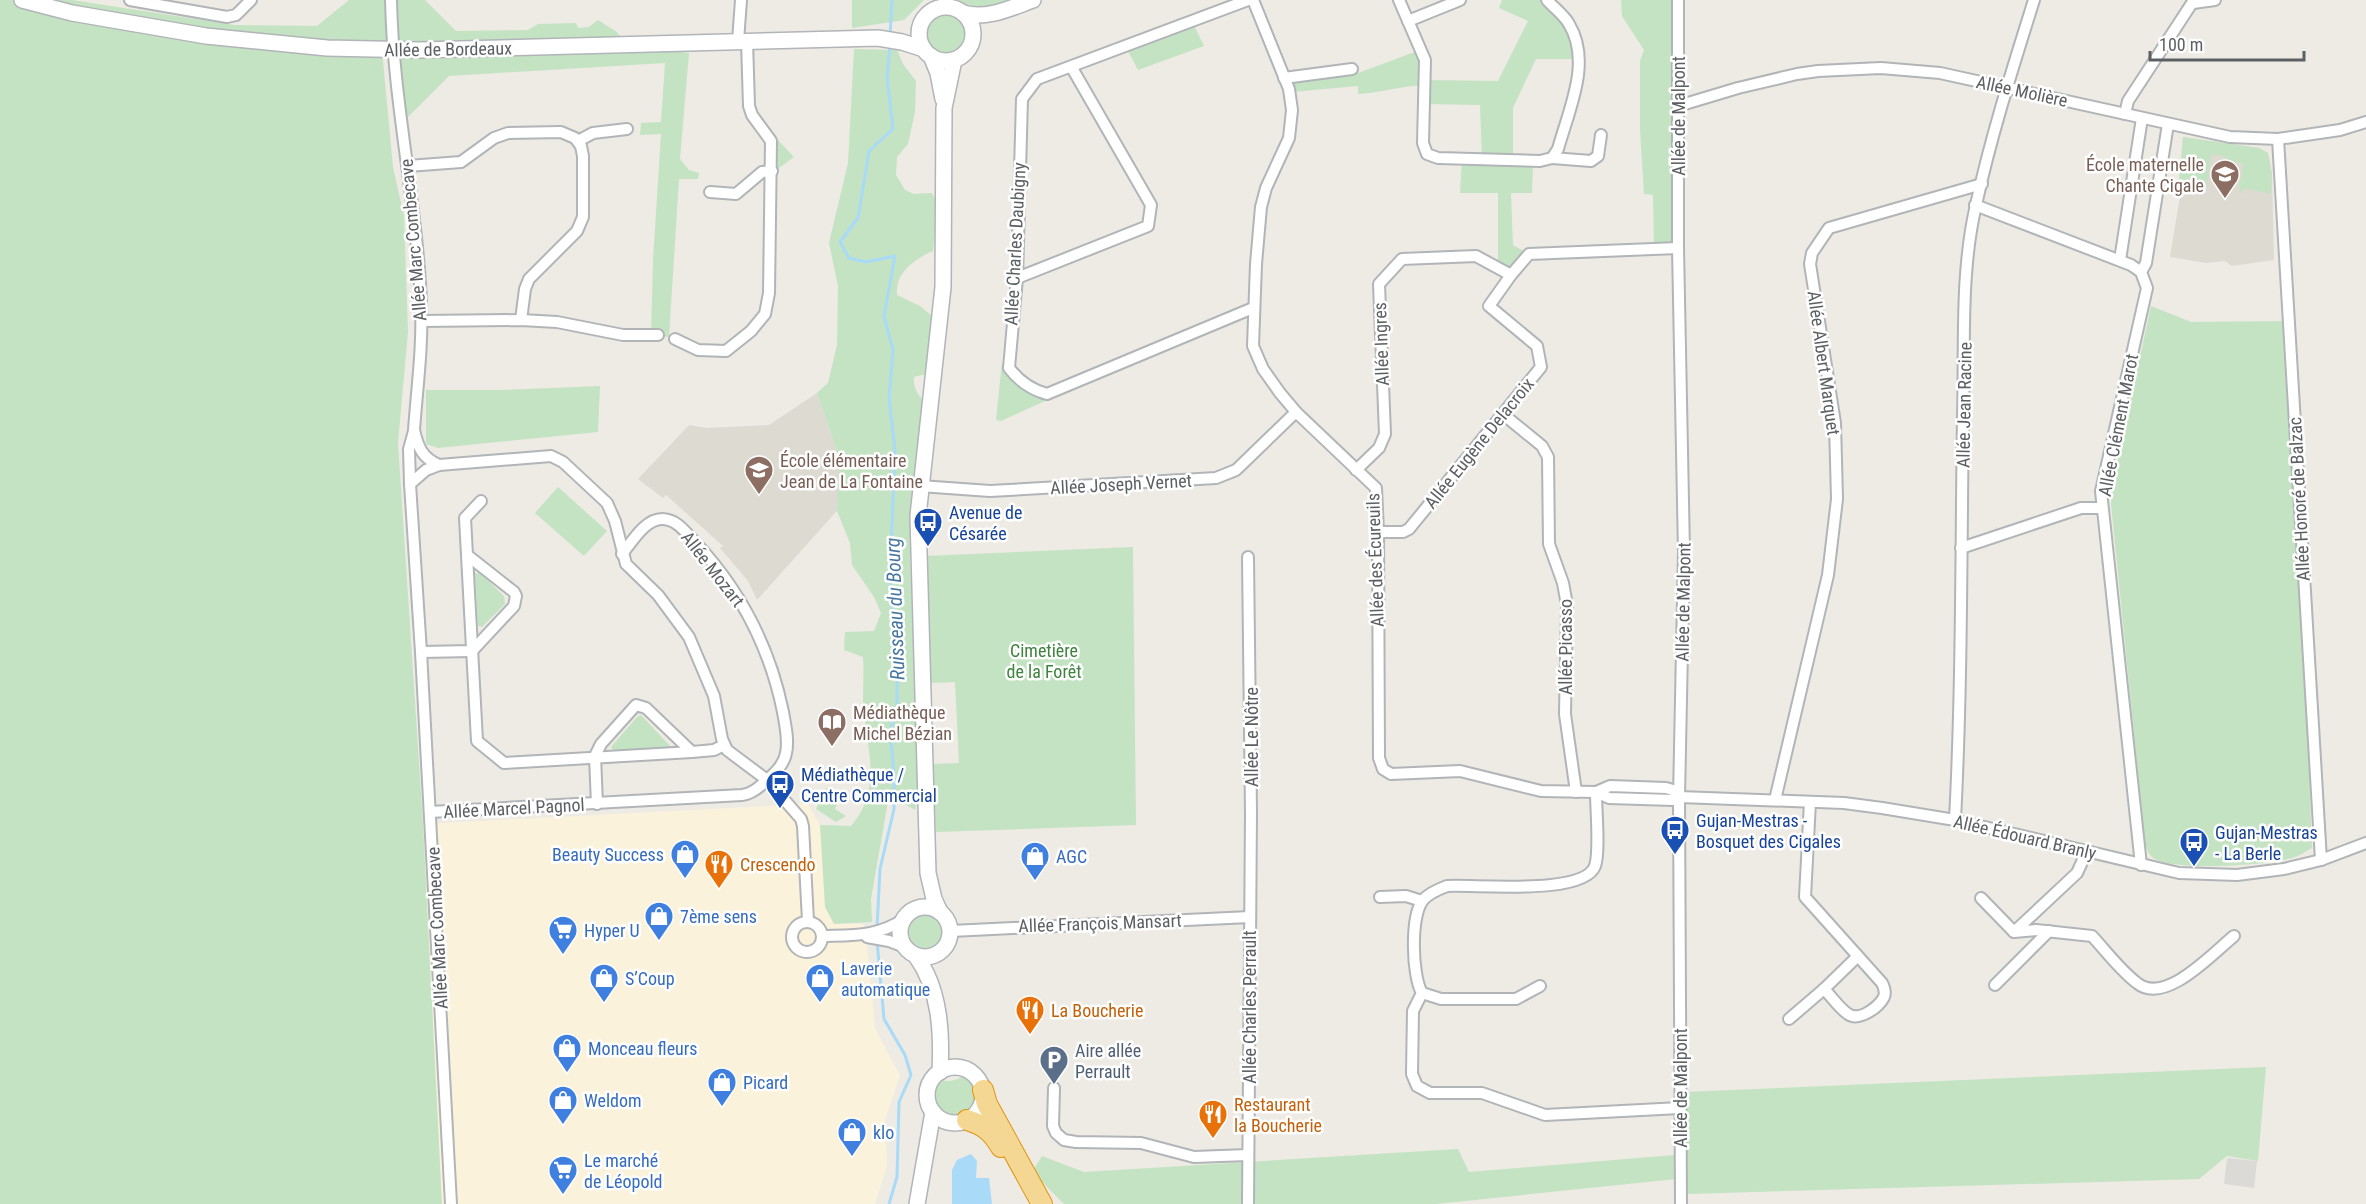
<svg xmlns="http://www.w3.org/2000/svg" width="2366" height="1204" viewBox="0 0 2366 1204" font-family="'Roboto Condensed',sans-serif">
	<rect width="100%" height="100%" fill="#edebe4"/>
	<!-- commercial -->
	<polygon fill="#fbf2dc" points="808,804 820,825 826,907 834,924 863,924 867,946 875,1028 900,1076 885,1120 887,1166 875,1204 442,1204 423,824"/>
	<!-- industrial -->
	<polygon fill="#dcdad6" points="2227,1158 2257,1161 2254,1188 2224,1184"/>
	<!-- education -->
	<g fill="#dddad2">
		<polygon points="2183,137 2259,148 2268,153 2272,174 2274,260 2232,266 2225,261 2206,263 2170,257 2182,184 2179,182"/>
		<polygon points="817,393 852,494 757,600 748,581 720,548 723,546 666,495 663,498 638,479 689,425 706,428 769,425"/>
	</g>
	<!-- green -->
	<g fill="#c4e3c3">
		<polygon points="0,0 72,0 235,25 317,26 349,0 425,0 456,31 528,30 538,24 576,23 578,28 589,27 598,20 617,32 625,44 382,50 393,167 404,216 408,332 398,443 423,824 442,1204 0,1204"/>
		<polygon points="852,0 924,0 904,20 852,28"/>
		<polygon points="959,0 1012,0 982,10 967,10"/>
		<path d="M1502 0H1547L1568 22 1579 59H1536L1513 108V160L1533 161 1532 193H1511L1513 245 1529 254 1511 275 1498 268V193H1460L1462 159H1482L1480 105 1424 104V85C1401 86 1380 93 1358 94V86L1292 92 1289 81 1358 73 1420 50 1425 80 1498 81 1528 21 1499 8Z"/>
		<polygon points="1621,0 1678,0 1678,248 1654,249 1653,195 1644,194 1640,130 1640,61 1644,50 1622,16"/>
		<circle cx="946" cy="35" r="21"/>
		<polygon points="1192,21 1204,46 1138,70 1126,47"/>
		<polygon points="659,49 689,53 680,159 689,170 699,173 698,179 679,179 669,337 651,335 653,260 661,134 640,135 641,123 661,122 665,63 449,76 407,118 399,56 445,57"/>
		<path d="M854 49 897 50 903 64 916 81 915 112 908 144 897 157 896 175 905 190 914 194 932 193 937 204 933 251C914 259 895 273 897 295L920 306 932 316 926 374 914 377C913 387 917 394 924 401L913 484 910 559 920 791 915 810 889 795 871 899 872 922 834 924 825 907 820 825 851 826C884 788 866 748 863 703 863 687 864 672 863 657L844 650 845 632 874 631 881 613 874 597 852 565 850 543 837 511 839 457 817 393 828 383 837 345 838 286 829 243 848 163Z"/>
		<polygon points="2183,137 2259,148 2268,153 2272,174 2271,194 2244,188 2242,193 2240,193 2239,185 2244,164 2231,161 2230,163 2227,163 2227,157 2211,154 2207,186 2205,188 2179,182"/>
		<polygon points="777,139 794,157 772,173 771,141"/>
		<path d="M2151 306 2191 322 2282 321 2306 697 2312 848C2306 851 2301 855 2295 857 2273 865 2166 873 2151 856 2148 853 2146 847 2145 843L2111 504 2115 473Z"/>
		<path d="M1002 362C1014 385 1022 391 1047 400L1001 421 996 420Z"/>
		<polygon points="600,386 598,432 438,448 426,444 426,390 501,390"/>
		<polygon points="558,487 607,531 584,556 535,513"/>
		<polygon points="1133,547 1136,825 936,832 933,764 959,763 955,682 930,683 925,556"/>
		<polygon points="475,573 481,574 504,596 505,604 482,627 478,626"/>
		<polygon points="641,715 671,747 614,751 611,747 637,717"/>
		<polygon points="826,788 841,794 835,809 846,816 836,822 816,809"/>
		<circle cx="926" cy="932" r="17"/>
		<polygon points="2266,1067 2258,1161 2227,1156 2199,1179 1688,1194 1686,1178 1436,1204 1064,1204 1032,1172 1042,1156 1084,1172 1458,1149 1469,1172 1686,1154 1684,1092"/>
		<path d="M964 1075 977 1085C980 1142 914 1108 941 1080 950 1082 956 1081 964 1075Z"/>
	</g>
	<!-- water -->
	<polygon fill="#a9daf8" points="971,1154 977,1161 976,1178 989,1178 992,1204 952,1204 952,1170 957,1160"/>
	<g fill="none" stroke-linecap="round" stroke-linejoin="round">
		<!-- stream -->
		<g stroke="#a9daf8" stroke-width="3">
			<polyline points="890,36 892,0"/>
			<polyline points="877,928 880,869 894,809 894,775 890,731 897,709 897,675 890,577 895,450 889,399 893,350 884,316 895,256 866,262 849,258 840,242 858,218 869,151 893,129 887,77 890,46"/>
			<polyline points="877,941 884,1019 905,1055 911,1075 899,1102 897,1177 889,1204"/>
		</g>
		<!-- street casing -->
		<g stroke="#b1b5b8" stroke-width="14">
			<g id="street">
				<polyline points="130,0 227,17 236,15 251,0"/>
				<path d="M391 0C393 102 417 202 421 303 423 345 417 388 414 430 418 447 422 458 439 465L551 456 563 462 607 503 615 521 626 564 658 595 689 637 714 696 722 739 727 750 767 780 801 819 803 826 808 921"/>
				<path d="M1248 0 1037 79 1022 99 1017 278 1009 368C1018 380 1032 390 1047 394L1253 308"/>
				<polyline points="1253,0 1289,89 1292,110 1289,138 1266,188 1261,207 1256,264 1253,346 1263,369 1280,393 1296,412 1376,488 1378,532 1379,758 1383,769 1391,774 1460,771 1541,791 1596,792 1609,798 1673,800 1679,797 1844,803 1882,808 1955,820 2179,873 2237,875 2284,869 2321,860 2366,843"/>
				<path d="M1399 0 1425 60 1423 143 1427 154 1438 158 1540 161 1552 158 1558 149C1569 109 1592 62 1569 24 1564 15 1554 8 1547 0"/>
				<polyline points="1678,0 1678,248 1684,552 1679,797 1681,1204"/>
				<polyline points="2193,3 2215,0"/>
				<polyline points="1408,21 1460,0"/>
				<polyline points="738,41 741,0"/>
				<polyline points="1284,78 1352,69"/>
				<polyline points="1678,106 1738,88 1797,74 1818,71 1881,68 1940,73 2230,137 2278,139 2340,130 2366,122"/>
				<polyline points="2125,114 2128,101 2194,0"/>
				<polyline points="2278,139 2321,860"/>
				<polyline points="578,141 593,133 627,129"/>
				<polyline points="1552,158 1591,161 1598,156 1601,135"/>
				<polyline points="408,166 461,162 494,138 508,133 561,132 575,138 581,146 583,156 583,217 577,231 529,279 525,289 521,320"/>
				<polyline points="710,192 736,194 762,172 772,171"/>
				<polyline points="1975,205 2131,265 2141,272 2147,288 2101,491 2141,865"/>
				<polyline points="2120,260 2142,118"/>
				<polyline points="2141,272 2146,263 2168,124"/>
				<polyline points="1017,278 1148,226 1151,205 1072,68"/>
				<polyline points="422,321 521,320 557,322 623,335 658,335"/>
				<polyline points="675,339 698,350 726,351 751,331 765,314 769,293 771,141 752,115 749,106 747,41"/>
				<polyline points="1504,415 1542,446 1548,457 1549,544 1563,583 1567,605 1565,714 1576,792"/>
				<polyline points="1356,470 1379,448 1385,434 1379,284 1402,259 1476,256 1511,275"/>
				<polyline points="410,484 409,449 414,431"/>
				<polyline points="920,486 990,491 1216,478 1236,470 1296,412"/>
				<polyline points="481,501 465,518 477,741 504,763 692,752 646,708 636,705 601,744 595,756 597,804"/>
				<polyline points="1378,532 1403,532 1409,529 1541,367 1537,346 1489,306 1511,275 1529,254 1678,248"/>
				<polyline points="1961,548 2081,508 2102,508"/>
				<polyline points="1248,557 1251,813 1248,1204"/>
				<polyline points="421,652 410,484 426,470 439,465"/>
				<polyline points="692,752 714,750 724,745"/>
				<path d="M1596 792C1596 810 1600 852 1595 866 1584 896 1475 884 1447 886 1439 889 1429 893 1423 900 1410 916 1412 976 1422 993L1413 1011 1412 1074 1417 1086 1430 1093H1482L1545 1115 1680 1108"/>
				<polyline points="1596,792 1610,786 1666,788 1673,790 1679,797"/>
				<polyline points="1775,800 1828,575 1837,499 1835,423 1810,264 1812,253 1829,228 1982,184"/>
				<path d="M1810 802 1805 897 1882 983C1884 987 1886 992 1884 997 1879 1007 1859 1022 1848 1014 1839 1008 1832 997 1824 989L1858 956"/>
				<path d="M430 812 742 795C751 794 758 788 765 782 774 774 784 765 786 753 789 740 785 724 783 712 770 648 740 590 695 542 686 533 677 519 662 519 645 519 632 542 622 554"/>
				<path d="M1955 820C1962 685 1961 551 1963 417 1965 347 1960 273 1976 205 1991 136 2013 67 2034 0"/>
				<polyline points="1380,897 1406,896 1422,901"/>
				<polyline points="1981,898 2014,932 2077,873 2087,851"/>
				<circle cx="807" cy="937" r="15"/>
				<polyline points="951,931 1250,917"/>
				<path d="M2014 932 2036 930 2092 936C2106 951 2120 970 2137 983 2165 1006 2213 953 2234 936"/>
				<path d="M822 936C853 935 877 937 904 919"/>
				<polyline points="867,937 889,941 905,947"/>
				<polyline points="1995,985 2049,931"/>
				<polyline points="1422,993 1441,999 1516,999 1540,986"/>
				<polyline points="1789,1019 1824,989"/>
				<polyline points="1054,1088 1053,1126 1056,1133 1064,1140 1076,1142 1141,1143 1194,1157 1248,1155"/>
				<polyline points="451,1204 421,652 472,651 514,606 516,596 514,592 467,555"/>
			</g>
		</g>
		<!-- secondary casing -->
		<g stroke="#b1b4b8" stroke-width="18">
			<g id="secondary">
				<polyline points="22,0 72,13 206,36 327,48 420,50 878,38 902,42 924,49"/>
				<circle cx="946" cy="34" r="27"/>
				<path d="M963 13C986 20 1011 8 1033 0"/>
				<polyline points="931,56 938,73 943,99"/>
				<circle cx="925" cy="932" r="25"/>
				<polyline points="940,912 934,899 928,873 918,516 943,287 944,108 954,60"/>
				<path d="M916 956C940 989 942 1032 940 1072"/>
				<circle cx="955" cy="1095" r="28"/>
				<polyline points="917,1204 933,1112"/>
			</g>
		</g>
		<!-- highway casing -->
		<g stroke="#e09412" stroke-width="22">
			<g id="highway">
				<polyline points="983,1090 987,1104 1042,1204"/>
				<path d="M967 1120C984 1125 992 1132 1001 1147"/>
			</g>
		</g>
		<!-- street -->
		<use href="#street" stroke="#fff" stroke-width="10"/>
		<!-- secondary -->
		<use href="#secondary" stroke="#fff" stroke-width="15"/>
		<!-- highway -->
		<use href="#highway" stroke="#f5d794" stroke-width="20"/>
	</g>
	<!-- icons -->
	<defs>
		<g id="school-pin" transform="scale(1.5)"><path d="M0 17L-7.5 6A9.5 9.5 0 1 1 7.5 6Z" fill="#8d6e63" stroke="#fff"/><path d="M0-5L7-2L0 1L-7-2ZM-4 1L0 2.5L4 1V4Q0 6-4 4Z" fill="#fff"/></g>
		<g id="bus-pin" transform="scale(1.5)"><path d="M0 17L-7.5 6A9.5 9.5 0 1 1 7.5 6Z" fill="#1a4fb4" stroke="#fff"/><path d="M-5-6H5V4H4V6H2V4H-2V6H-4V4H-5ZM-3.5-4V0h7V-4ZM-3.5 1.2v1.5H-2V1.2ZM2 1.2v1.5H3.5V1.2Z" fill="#fff"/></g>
		<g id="library-pin" transform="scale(1.5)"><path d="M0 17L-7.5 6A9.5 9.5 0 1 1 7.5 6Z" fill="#8d6e63" stroke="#fff"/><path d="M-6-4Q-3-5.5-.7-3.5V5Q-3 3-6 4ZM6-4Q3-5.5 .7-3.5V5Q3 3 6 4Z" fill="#fff"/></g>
		<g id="shop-pin" transform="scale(1.5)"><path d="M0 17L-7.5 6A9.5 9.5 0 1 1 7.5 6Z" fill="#3f7fe0" stroke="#fff"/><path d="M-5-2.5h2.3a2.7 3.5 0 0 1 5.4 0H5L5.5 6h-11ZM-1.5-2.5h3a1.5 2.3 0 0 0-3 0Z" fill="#fff"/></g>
		<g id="restaurant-pin" transform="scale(1.5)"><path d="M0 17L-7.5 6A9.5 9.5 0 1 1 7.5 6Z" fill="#e8710a" stroke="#fff"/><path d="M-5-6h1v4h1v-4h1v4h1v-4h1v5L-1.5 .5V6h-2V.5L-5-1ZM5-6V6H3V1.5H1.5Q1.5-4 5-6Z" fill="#fff"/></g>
		<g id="supermarket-pin" transform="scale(1.5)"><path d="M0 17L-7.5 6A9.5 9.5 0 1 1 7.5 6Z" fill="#3f7fe0" stroke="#fff"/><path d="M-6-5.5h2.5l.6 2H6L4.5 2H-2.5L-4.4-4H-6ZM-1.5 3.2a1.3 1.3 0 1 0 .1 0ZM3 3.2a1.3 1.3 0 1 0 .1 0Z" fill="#fff"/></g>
		<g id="parking-pin" transform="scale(1.5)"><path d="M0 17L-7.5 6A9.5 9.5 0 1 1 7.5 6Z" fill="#5c6f8a" stroke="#fff"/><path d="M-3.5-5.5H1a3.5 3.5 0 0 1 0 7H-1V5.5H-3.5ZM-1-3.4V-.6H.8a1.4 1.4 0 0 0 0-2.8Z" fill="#fff"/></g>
	</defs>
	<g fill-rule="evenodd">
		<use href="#school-pin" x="2225" y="174"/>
		<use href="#school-pin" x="759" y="470"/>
		<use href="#bus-pin" x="928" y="522"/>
		<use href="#library-pin" x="832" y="722"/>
		<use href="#bus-pin" x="780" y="784"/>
		<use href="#bus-pin" x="1675" y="830"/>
		<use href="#bus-pin" x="2194" y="842"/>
		<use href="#shop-pin" x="685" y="854"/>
		<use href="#shop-pin" x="1035" y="856"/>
		<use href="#restaurant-pin" x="719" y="864"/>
		<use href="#shop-pin" x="659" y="916"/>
		<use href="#supermarket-pin" x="563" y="930"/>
		<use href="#shop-pin" x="604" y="978"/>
		<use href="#shop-pin" x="820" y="978"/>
		<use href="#restaurant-pin" x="1030" y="1010"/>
		<use href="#shop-pin" x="567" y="1048"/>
		<use href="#parking-pin" x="1054" y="1060"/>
		<use href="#shop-pin" x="722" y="1082"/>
		<use href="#shop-pin" x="563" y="1100"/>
		<use href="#restaurant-pin" x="1213" y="1114"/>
		<use href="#shop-pin" x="852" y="1132"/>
		<use href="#supermarket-pin" x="563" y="1170"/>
	</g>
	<g text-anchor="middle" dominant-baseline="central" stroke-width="5" stroke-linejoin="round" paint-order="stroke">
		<!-- street labels -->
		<g font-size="18" fill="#5c6063" stroke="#fff">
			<text transform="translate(448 49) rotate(-1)">Allée de Bordeaux</text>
			<text transform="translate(2022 91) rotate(12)">Allée Molière</text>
			<text transform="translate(1678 116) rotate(-90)">Allée de Malpont</text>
			<text transform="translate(413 240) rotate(-95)">Allée Marc Combecave</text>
			<text transform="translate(1015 244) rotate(-87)">Allée Charles Daubigny</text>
			<text transform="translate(1381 344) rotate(-92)">Allée Ingres</text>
			<text transform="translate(1824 363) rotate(82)">Allée Albert Marquet</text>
			<text transform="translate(1964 405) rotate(-89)">Allée Jean Racine</text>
			<text transform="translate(2118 425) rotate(-79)">Allée Clément Marot</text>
			<text transform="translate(1479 443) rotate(-51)">Allée Eugène Delacroix</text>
			<text transform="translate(1121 484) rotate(-3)">Allée Joseph Vernet</text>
			<text transform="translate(2299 499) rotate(-93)">Allée Honoré de Balzac</text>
			<text transform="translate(1375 560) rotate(-92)">Allée des Écureuils</text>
			<text transform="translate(713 569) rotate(52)">Allée Mozart</text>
			<text transform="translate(1683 602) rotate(-89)">Allée de Malpont</text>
			<text transform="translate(1565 647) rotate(-90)">Allée Picasso</text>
			<text transform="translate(1251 737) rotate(-90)">Allée Le Nôtre</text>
			<text transform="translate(514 808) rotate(-3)">Allée Marcel Pagnol</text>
			<text transform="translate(2025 837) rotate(13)">Allée Édouard Branly</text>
			<text transform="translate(1100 923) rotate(-2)">Allée François Mansart</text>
			<text transform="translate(437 928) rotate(-93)">Allée Marc Combecave</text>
			<text transform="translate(1249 1007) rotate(-90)">Allée Charles Perrault</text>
			<text transform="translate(1680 1088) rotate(-90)">Allée de Malpont</text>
		</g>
		<!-- education labels -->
		<g font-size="18" fill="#785e54" stroke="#fff" text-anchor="start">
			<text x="2204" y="164" text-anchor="end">École maternelle<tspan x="2204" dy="21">Chante Cigale</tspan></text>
			<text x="780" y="460">École élémentaire<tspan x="780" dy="21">Jean de La Fontaine</tspan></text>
			<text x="853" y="712">Médiathèque<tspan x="853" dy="21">Michel Bézian</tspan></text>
		</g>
		<!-- transit labels -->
		<g font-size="18" fill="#164399" stroke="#fff" text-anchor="start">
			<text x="949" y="512">Avenue de<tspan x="949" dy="21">Césarée</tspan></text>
			<text x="801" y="774">Médiathèque /<tspan x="801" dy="21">Centre Commercial</tspan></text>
			<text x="1696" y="820">Gujan-Mestras -<tspan x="1696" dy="21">Bosquet des Cigales</tspan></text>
			<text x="2215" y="832">Gujan-Mestras<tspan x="2215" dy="21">- La Berle</tspan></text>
		</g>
		<!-- park labels -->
		<g font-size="18" fill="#3d833c" stroke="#fff">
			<text x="1044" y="650">Cimetière<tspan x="1044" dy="21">de la Forêt</tspan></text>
		</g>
		<!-- shop labels -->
		<g font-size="18" fill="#366cbe" stroke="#fff" text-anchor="start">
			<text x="664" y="854" text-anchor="end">Beauty Success</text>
			<text x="1056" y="856">AGC</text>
			<text x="680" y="916">7ème sens</text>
			<text x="584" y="930">Hyper U</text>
			<text x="841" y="968">Laverie<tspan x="841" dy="21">automatique</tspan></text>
			<text x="625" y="978">S’Coup</text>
			<text x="588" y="1048">Monceau fleurs</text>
			<text x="743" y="1082">Picard</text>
			<text x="584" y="1100">Weldom</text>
			<text x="873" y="1132">klo</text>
			<text x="584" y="1160">Le marché<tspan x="584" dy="21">de Léopold</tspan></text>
		</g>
		<!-- food labels -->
		<g font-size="18" fill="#c56008" stroke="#fff" text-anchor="start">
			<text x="740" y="864">Crescendo</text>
			<text x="1051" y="1010">La Boucherie</text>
			<text x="1234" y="1104">Restaurant<tspan x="1234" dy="21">la Boucherie</tspan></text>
		</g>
		<!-- service labels -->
		<g font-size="18" fill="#4e5e75" stroke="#fff" text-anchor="start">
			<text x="1075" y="1050">Aire allée<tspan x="1075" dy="21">Perrault</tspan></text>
		</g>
		<!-- water labels -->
		<g font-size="20" font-style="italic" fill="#4576a1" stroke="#fff">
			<text transform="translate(895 609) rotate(-92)">Ruisseau du Bourg</text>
		</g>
	</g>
	<!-- scale -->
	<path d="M2150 51v9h154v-9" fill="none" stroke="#5c6063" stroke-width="3"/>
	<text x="2159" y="51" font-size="18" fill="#5c6063" stroke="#ffffff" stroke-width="4.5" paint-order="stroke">100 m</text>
</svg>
